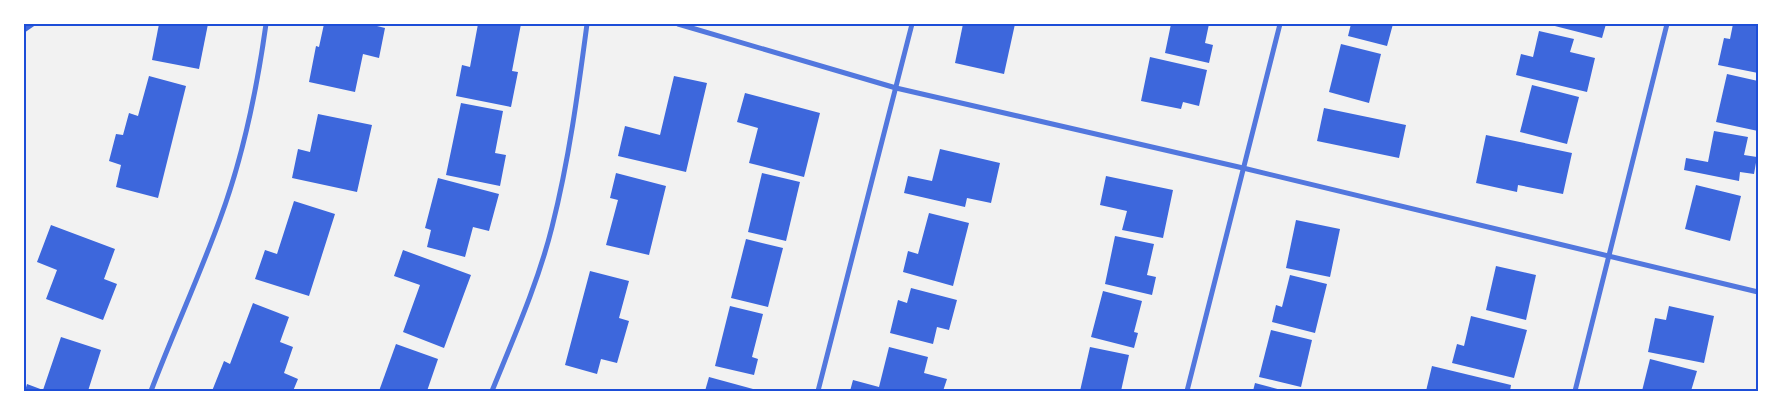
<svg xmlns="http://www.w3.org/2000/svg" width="1782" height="415" viewBox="0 0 1782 415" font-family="'Varela Round',sans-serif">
	<rect width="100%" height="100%" fill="#f2f2f2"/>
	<!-- building -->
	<g fill="#3d67dc">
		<polygon points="24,24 37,24 24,33"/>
		<polygon points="159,24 208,24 199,69 152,60"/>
		<polygon points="324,24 369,24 385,28 379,58 363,54 355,92 309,82 316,46 319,47"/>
		<polygon points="478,24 521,24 512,71 518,72 511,107 456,96 462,65 470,67"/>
		<polygon points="963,24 1015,24 1004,74 955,63"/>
		<polygon points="1171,24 1209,24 1205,43 1213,45 1209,63 1165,53"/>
		<polygon points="1351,24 1393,24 1387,46 1348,36"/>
		<polygon points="1547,24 1606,24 1602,38"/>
		<polygon points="1733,24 1758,24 1758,73 1718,65 1724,38 1730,39"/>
		<polygon points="1539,31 1574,39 1570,52 1595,58 1587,92 1516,75 1521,54 1533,57"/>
		<polygon points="1341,44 1381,54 1369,103 1329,92"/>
		<polygon points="1150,57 1207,70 1199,106 1183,102 1181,109 1141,101"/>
		<polygon points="1727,74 1758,81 1758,131 1716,122"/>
		<polygon points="149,76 186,86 158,198 116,187 121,165 109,161 116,134 123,135 129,113 138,116"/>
		<polygon points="674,76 707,83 686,172 618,156 625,126 660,135"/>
		<polygon points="1532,85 1579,97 1567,144 1520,132"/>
		<polygon points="745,93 820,113 804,177 749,163 758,128 737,122"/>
		<polygon points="461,103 503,111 495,153 506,155 500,186 446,175"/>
		<polygon points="1324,108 1406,125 1399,158 1317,141"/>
		<polygon points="318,114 372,125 357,192 292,178 298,149 310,152"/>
		<polygon points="1714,131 1748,137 1744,155 1757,157 1754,174 1740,172 1739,181 1684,170 1686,158 1708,162"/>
		<polygon points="1486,135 1572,153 1563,194 1518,185 1517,192 1476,183"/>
		<polygon points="940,149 1000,163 991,203 967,198 965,207 904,193 908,176 932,181"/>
		<polygon points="616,173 666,186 649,255 606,245 618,200 610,198"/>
		<polygon points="762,173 800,182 786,241 748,232"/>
		<polygon points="1106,176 1173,190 1163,238 1122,230 1127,211 1100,205"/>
		<polygon points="438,178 499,194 489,231 473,227 465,257 427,247 431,230 425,228"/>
		<polygon points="1696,185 1741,196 1730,241 1685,229"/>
		<polygon points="294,201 335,214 309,296 255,279 265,250 277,254"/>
		<polygon points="929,213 969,223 953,286 903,272 908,251 918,254"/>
		<polygon points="1296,220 1340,229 1330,277 1286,268"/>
		<polygon points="51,225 115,249 104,279 117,284 103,320 46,299 57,270 37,262"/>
		<polygon points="1115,236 1154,244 1147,275 1156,277 1152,295 1105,284"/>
		<polygon points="746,239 783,248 768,307 731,298"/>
		<polygon points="403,250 471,275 444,348 403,332 420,285 394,276"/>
		<polygon points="1496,266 1536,275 1526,320 1486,310"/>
		<polygon points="590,271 629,281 619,318 629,321 617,363 601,359 597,374 565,365"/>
		<polygon points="1290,275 1327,284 1315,333 1272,322 1276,305 1282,307"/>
		<polygon points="911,288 957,300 949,330 937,327 933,344 890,333 898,300 907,303"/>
		<polygon points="1103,291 1142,301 1134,332 1138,333 1134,348 1091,337"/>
		<polygon points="253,303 289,317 280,342 293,347 284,373 298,379 293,391 252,391 247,389 246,391 212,391 224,361 230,364"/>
		<polygon points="730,306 763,314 752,357 758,359 754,375 715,366"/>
		<polygon points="1669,306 1714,316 1704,363 1648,352 1655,318 1666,320"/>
		<polygon points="1471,316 1527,330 1514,378 1452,363 1457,344 1464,346"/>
		<polygon points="1271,330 1312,340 1301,387 1259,377"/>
		<polygon points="61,337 101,350 88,391 25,391 27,384 43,390"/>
		<polygon points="396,344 438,359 427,391 379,391"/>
		<polygon points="889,347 928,357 924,373 947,379 943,391 850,391 853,380 879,387"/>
		<polygon points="1090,347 1129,355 1121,391 1080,391"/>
		<polygon points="1650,359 1697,371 1691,391 1642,391"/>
		<polygon points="1432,366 1511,385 1510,391 1426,391"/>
		<polygon points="709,377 753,389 752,391 705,391"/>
		<polygon points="1255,383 1285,391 1253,391"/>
	</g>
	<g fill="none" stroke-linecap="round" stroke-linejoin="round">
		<!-- minor -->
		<g stroke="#5277de" stroke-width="5">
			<polyline points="678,24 896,88 1243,168 1758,292"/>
			<path d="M151 391C173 333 199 277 220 219 243 157 257 89 266 24"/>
			<path d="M492 391C514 337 538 283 552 227 569 160 578 92 587 24"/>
			<polyline points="818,391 912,24"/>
			<polyline points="1187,391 1280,24"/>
			<polyline points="1575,391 1667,24"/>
		</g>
	</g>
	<!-- border -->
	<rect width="1782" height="415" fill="none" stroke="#ffffff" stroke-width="50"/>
	<rect x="25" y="25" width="1732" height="365" fill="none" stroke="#1d4ed8" stroke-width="2"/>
</svg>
